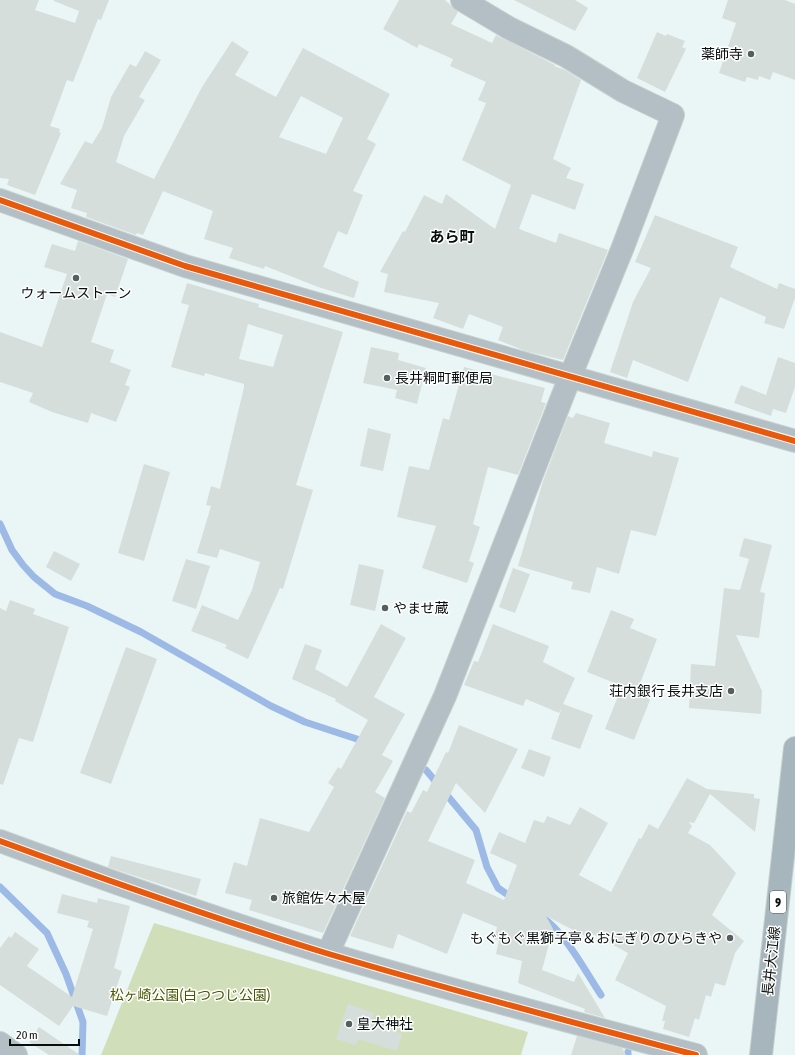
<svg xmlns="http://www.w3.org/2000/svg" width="795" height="1055" viewBox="0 0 795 1055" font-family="'Asap Condensed','Noto Sans JP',sans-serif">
	<rect width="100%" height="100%" fill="#eaf6f5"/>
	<!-- green -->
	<polygon fill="#d0dfba" points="154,923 528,1032 521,1055 101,1055"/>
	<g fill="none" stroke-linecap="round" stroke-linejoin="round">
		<!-- stream -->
		<g stroke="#9dbae6" stroke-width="7">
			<polyline points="0,524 12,550 23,565 34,577 55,594 87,606 141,632 271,706 305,722 366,742"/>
			<polyline points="418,767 426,770 476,830 487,867 498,888 514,899"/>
			<polyline points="0,887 47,933 66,974 83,1022 82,1055"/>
			<path d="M543 918C564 931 587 974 601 995"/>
			<polyline points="628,1052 628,1055"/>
		</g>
	</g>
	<!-- building -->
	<g fill="#d6dedc" fill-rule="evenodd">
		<polygon points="0,0 39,0 35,10 75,23 79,11 54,1 54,0 109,0 101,20 98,19 73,82 67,80 50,126 60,129 59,132 61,133 35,195 7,185 9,179 0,178"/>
		<polygon points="399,0 445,0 458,12 451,24 492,43 496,35 555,65 554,66 565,70 581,80 553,159 571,168 566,178 584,184 575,210 532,194 519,229 556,243 559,233 608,250 563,360 525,351 498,340 503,327 469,314 463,329 433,318 439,303 384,292 388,274 380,272 403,231 405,232 424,195 442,204 446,194 495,229 511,185 462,160 486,103 478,100 486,82 450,66 453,59 419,44 417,48 383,29"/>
		<polygon points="514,0 575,0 588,8 575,31"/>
		<polygon points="728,0 785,0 795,4 795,80 773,72 770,80 759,76 758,80 747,77 745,82 719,73 736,23 722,18"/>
		<polygon points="657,32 666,36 667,34 685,41 682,47 686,49 665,92 637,78"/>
		<path d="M232 41 249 52 235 75 276 97 303 48 390 94 367 139 376 144 353 191 363 195 347 235 338 231 323 267 359 282 354 298 318 287 265 266 264 269 229 258 233 248 204 239 213 211 163 191 143 235 137 233 136 235 86 217 87 213 71 208 77 190 60 184 85 141 92 144 102 128 111 97 130 64 136 67 145 51 161 60 139 97 145 100 124 136 116 162 154 179 202 87ZM301 96 343 118 326 154 279 137Z"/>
		<polygon points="655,215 738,247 730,267 777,289 779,283 795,289 795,298 784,329 764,323 766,317 720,297 688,382 633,360 627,378 610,372 633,302 651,268 635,262"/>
		<polygon points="78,241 128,259 115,297 107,294 91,342 114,350 110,362 131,370 125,385 130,387 116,422 91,413 88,423 52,412 29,402 33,393 0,382 0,332 42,347 67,274 44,267 52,244 75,251"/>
		<path d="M187 283 259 304 258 307 343 332 296 485 313 490 283 589 280 588 248 659 225 648 227 645 191 631 202 605 238 620 252 590 260 562 220 549 217 558 197 553 211 506 206 505 211 486 220 489 244 387V384L205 373 204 376 171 367 189 305 181 303ZM248 324 283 335 273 367 239 359Z"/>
		<polygon points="371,347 399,353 398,360 426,368 417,404 395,398 397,390 363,383"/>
		<polygon points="778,357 795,363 795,387 786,413 773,409 771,416 734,403 741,385 766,395"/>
		<polygon points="464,367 545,388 541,402 546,403 518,475 488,467 473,524 480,527 469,561 474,563 467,583 422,568 436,526 397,517 409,466 429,470 443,418 449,420"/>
		<polygon points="576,413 610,423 604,443 652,457 653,451 679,458 656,536 631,530 619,574 597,567 590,593 571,589 573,582 518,566 543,481 568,416 573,418"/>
		<polygon points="368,428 391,434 383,471 360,466"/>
		<polygon points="144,464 170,472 144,561 118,553"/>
		<polygon points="744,538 772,545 760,592 765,593 759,638 736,635 762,691 761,714 689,708 691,664 715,666 724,588 740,590 749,559 739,556"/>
		<polygon points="54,551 80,564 71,581 46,567"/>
		<polygon points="186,559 210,566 196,609 172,601"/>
		<polygon points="359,564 384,570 375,611 350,605"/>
		<polygon points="513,568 530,574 515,613 499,607"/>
		<polygon points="10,600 35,609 33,614 69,627 33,742 19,738 3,785 0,784 0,608 6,611"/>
		<polygon points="611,610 634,619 630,628 657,639 639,686 643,688 642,691 649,694 647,698 650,700 634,740 605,729 622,686 587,672"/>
		<polygon points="381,624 406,638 374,697 405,714 382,755 393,761 375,792 385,798 323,933 249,910 252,900 225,893 234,862 247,866 260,818 309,832 334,787 328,783 338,767 341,769 368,720 335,701 336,699 292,679 305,644 322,650 315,669 347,687"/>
		<polygon points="493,624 549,646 543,662 575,678 563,704 593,715 580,749 551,739 562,707 559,713 526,699 523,706 464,685 474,661 478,662"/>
		<polygon points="126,647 157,659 111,784 80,773"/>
		<polygon points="459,725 518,749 485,813 456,783 428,841 475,860 466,883 504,900 517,865 490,853 499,832 525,843 534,820 544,823 547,816 570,825 580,807 608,823 579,875 611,892 639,838 641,839 649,824 658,829 687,778 707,789 754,794 754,798 760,799 755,832 710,794 694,823 689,822 692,826 688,833 710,845 736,873 712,915 744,941 735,953 725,986 715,983 711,997 706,995 699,1020 695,1018 689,1037 663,1029 665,1021 662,1021 666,1006 615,980 628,953 587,931 585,936 546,916 553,929 542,970 574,982 578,973 605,1018 584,1012 585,1009 518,983 522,961 496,954 499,940 494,939 497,927 463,913 447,954 398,934 393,949 350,936 407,811 411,813 423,790 427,792 446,752 448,753"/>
		<polygon points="529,749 551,757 544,777 521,768"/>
		<polygon points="111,856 201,879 196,896 108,867"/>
		<polygon points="62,894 97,903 98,898 130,906 114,968 122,971 107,1016 73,1006 59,1026 0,985 0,948 9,936 11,938 15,932 39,949 27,966 72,997 93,929 87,927 89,921 57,913"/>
		<polygon points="348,1004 374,1013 371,1023 402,1034 397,1051 358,1039 356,1045 336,1039"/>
		<polygon points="39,1027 80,1055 49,1055 29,1042"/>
		<polygon points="577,1036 622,1048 626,1055 571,1055"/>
	</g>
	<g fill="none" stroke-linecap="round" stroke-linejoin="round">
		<!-- minor casing -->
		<g stroke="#c7d0cf" stroke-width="24">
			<g id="minor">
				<polyline points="0,200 185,266 795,441"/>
				<path d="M0 841C109 881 218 920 329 954 451 990 574 1023 696 1055"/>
				<polyline points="328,953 445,696 570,377 623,247 673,115 623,91 566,56 509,28 462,0"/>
				<polyline points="0,1043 16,1055"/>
			</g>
		</g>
		<!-- major casing -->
		<g stroke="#c7d0cf" stroke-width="24">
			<polyline id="major" points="761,1055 795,748"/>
		</g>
		<!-- minor -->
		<use href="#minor" stroke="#b3bfc4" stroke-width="22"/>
		<!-- major -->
		<use href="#major" stroke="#a6b6bc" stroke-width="22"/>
		<!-- cycleway casing -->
		<g stroke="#fff" stroke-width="8">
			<g id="cycleway">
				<polyline points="0,200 185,266 795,441"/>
				<path d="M0 841C109 881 218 920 329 954 451 990 574 1023 696 1055"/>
			</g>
		</g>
		<!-- cycleway -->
		<use href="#cycleway" stroke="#e8590c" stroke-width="6"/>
	</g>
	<!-- markers -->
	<g fill="#565f5f" stroke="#fff" stroke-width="1.5">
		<circle cx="751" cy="54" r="4"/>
		<circle cx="76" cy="278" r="4"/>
		<circle cx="387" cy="378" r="4"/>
		<circle cx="385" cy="608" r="4"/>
		<circle cx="731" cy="691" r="4"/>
		<circle cx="274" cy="898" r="4"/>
		<circle cx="730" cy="938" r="4"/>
		<circle cx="349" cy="1024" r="4"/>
	</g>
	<g text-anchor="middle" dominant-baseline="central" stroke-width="3" stroke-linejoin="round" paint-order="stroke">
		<!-- shield labels -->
		<rect fill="#fff" stroke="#515656" stroke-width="1" x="770" y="891" width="16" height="22" rx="3"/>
		<g font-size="13" font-weight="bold" fill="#070e0e">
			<text x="778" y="902">9</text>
		</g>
		<!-- poi labels -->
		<g font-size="14" fill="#070e0e" stroke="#fff" text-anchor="start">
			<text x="743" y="54" text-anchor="end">薬師寺</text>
			<text x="76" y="293" text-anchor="middle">ウォームストーン</text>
			<text x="395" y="378">長井粡町郵便局</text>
			<text x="393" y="608">やませ蔵</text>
			<text x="723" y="691" text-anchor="end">荘内銀行 長井支店</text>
			<text x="282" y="898">旅館佐々木屋</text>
			<text x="722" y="938" text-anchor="end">もぐもぐ黒獅子亭＆おにぎりのひらきや</text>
			<text x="357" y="1024">皇大神社</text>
		</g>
		<!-- street labels -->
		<g font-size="14" fill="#070e0e" stroke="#fff">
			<text transform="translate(771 961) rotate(-84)">長井大江線</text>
		</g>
		<!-- park labels -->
		<g font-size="14" fill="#485800" stroke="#fff">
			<text x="190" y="995">松ヶ崎公園(白つつじ公園)</text>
		</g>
		<!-- neighbourhood labels -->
		<g font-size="15" font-weight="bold" fill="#070e0e" stroke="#fff">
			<text x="452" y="236">あら町</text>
		</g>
	</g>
	<!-- scale -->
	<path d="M10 1039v6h69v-6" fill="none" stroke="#070e0e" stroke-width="2"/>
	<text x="16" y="1039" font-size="12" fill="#070e0e" stroke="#ffffff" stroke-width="3" paint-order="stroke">20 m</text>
</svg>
